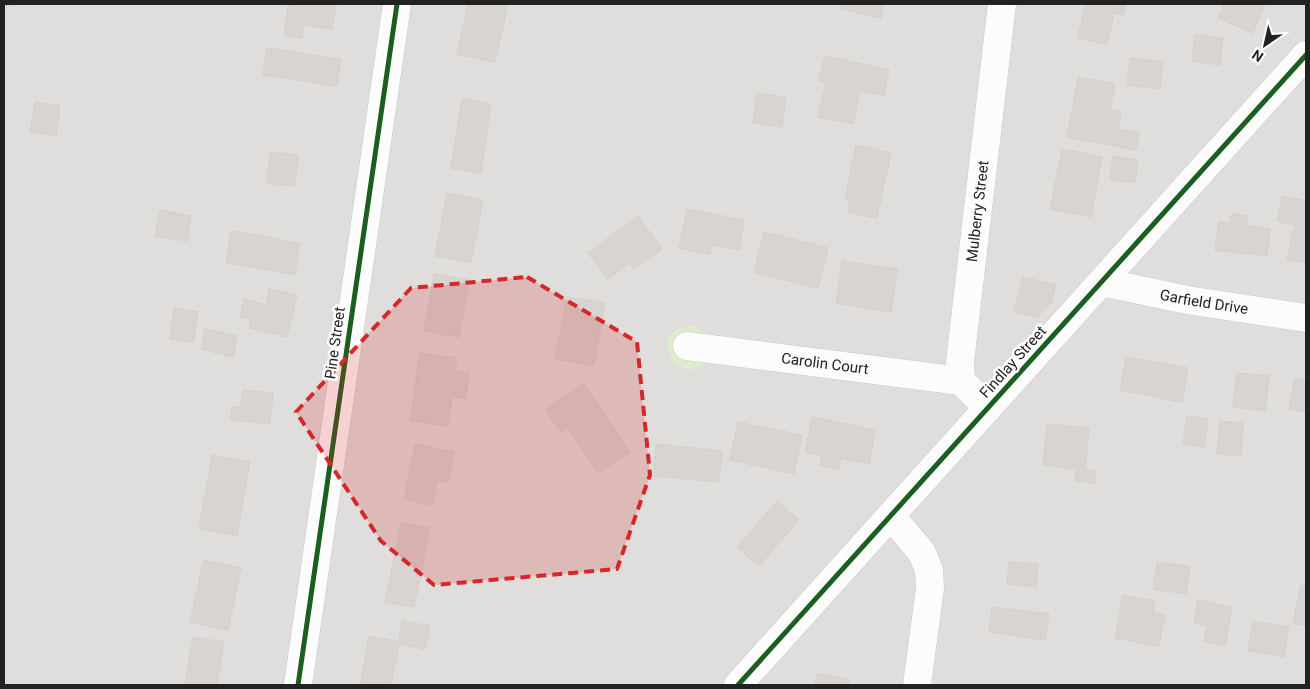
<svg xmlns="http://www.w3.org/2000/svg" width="1310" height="689" viewBox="0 0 1310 689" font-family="Roboto,sans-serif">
	<rect width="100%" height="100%" fill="#f0eeeb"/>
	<!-- residential -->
	<rect fill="#dfdedc" x="4" y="4" width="1302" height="681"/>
	<!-- grass -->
	<path fill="#ddeccb" d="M689 326 696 327 707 335V360C677 392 645 333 689 326Z"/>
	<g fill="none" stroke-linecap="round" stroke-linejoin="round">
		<!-- stream -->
		<polyline stroke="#bfdbe3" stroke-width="6" points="4,5 8,4"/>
	</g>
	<!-- building -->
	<g fill="#d7d4d2" stroke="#d3d0cc">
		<polygon points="288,4 336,4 332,29 304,25 302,38 284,35"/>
		<polygon points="468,4 508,4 495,62 457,54"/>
		<polygon points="843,4 884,4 881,18 841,9"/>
		<polygon points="1085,4 1126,4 1123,15 1114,13 1107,44 1078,38"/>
		<polygon points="1224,4 1265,4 1253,33 1218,18"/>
		<polygon points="1195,35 1223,38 1220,65 1192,61"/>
		<polygon points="267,48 341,59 337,86 263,75"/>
		<polygon points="825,56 889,70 884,96 860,91 853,124 818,117 826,82 819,81"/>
		<polygon points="1130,58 1163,62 1160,89 1127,85"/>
		<polygon points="1078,77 1115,84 1110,109 1121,112 1118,129 1139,133 1136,150 1067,137"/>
		<polygon points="757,93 786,97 782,127 753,123"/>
		<polygon points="462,99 491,104 481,173 451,168"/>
		<polygon points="35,102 60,106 56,136 30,132"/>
		<polygon points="856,145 891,153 877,218 848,212 850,200 845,199"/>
		<polygon points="1062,149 1102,157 1091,217 1050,209"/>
		<polygon points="270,152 298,155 295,186 267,183"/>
		<polygon points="1113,156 1138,160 1135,183 1110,179"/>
		<polygon points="447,193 483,200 471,263 435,256"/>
		<polygon points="1282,196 1306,201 1306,218 1304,228 1306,228 1306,263 1287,259 1295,225 1277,221"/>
		<polygon points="687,209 744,220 739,250 712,245 710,254 679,248"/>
		<polygon points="160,210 191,216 187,241 155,236"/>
		<polygon points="1232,213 1248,216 1247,225 1270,229 1267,256 1215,250 1219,222 1230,223"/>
		<polygon points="638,216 662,249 634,269 630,263 608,279 588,253"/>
		<polygon points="231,231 300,243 295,275 226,263"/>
		<polygon points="764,232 828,248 818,288 754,272"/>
		<polygon points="842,261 897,269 891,312 836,303"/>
		<polygon points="434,274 469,280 459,337 424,331"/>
		<polygon points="1023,277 1056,285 1051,303 1037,317 1014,312"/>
		<polygon points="269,289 297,295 287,337 249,328 251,319 240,317 244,299 266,305"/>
		<polygon points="567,297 605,303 594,366 555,359"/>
		<polygon points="174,308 198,312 194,342 170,339"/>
		<polygon points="205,329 237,336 233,357 201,349"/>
		<polygon points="420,353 457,358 455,371 469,373 466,399 452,397 448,426 410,421"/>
		<polygon points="1126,357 1188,368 1182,402 1120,390"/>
		<polygon points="1237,373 1269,376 1265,411 1233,407"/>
		<polygon points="1295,379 1306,381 1306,412 1289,409"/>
		<polygon points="584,384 630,452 598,473 568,428 561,432 545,410"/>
		<polygon points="243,390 273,393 270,424 231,420 232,407 241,407"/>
		<polygon points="1187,416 1208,419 1204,447 1183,444"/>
		<polygon points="812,417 875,430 869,464 841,458 839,469 820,465 822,455 805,452"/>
		<polygon points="1220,421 1243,423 1241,456 1217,454"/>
		<polygon points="738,422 802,435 794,474 730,460"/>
		<polygon points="1047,424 1089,428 1085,470 1096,471 1095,483 1075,481 1076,469 1043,465"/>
		<polygon points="415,444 454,452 448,483 437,481 432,505 404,499"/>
		<polygon points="656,444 722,451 719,482 653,476"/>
		<polygon points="212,455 250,462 237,536 199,529"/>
		<polygon points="777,501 799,520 759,566 737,547"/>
		<polygon points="401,523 430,528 414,607 385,602"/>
		<polygon points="204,560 241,568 228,630 190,622"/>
		<polygon points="1009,562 1038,564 1036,587 1007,584"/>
		<polygon points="1157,562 1190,567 1186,594 1153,589"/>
		<polygon points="1301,585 1306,586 1306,626 1293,623"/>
		<polygon points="1123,595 1155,601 1153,613 1165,615 1159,646 1115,638"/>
		<polygon points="1198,600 1232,607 1225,645 1204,641 1207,626 1194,623"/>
		<polygon points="992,607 1049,614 1045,640 989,632"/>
		<polygon points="402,621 430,626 425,649 399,644 391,685 360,685 369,636 399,642"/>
		<polygon points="1253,621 1289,627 1284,657 1248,651"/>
		<polygon points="193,637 224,642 217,685 185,685"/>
		<polygon points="817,674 849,679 848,685 815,685"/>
	</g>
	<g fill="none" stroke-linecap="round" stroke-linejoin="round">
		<!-- minor casing -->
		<g stroke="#c9c8c7" stroke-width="29">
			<g id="minor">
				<path id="s1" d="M1102 282 1187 300 1306 318"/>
				<path id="s2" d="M687 346 961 381"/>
				<path id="s3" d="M988 408 961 381 960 362 1002 4"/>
				<polyline points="891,516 922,553 929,570 930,588 917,685"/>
				<polyline points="298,685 397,4"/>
				<polyline points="738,685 1306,55"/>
			</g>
		</g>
		<!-- minor -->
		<use href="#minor" stroke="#fdfcfc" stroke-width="28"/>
		<!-- cycleway casing -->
		<g stroke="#fff" stroke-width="8">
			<g id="cycleway">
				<polyline points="298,685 397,4"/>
				<polyline points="738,685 1306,55"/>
			</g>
		</g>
		<!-- cycleway -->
		<use href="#cycleway" stroke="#1b5e20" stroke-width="5"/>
	</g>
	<!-- marked area -->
	<path fill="#d62828" fill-opacity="0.2" stroke="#d62828" stroke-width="4" stroke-dasharray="10 6" stroke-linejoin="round" d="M527 277 637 342 650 475 617 569 434 585 381 541 296 412 411 288Z"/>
	<g text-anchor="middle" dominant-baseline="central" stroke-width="5" stroke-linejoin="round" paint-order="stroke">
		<!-- street labels -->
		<g font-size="15" fill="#222" stroke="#fff">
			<text stroke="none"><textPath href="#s3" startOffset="209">Mulberry Street</textPath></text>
			<text stroke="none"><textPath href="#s1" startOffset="104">Garfield Drive</textPath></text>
			<text transform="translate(335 343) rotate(-82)">Pine Street</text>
			<text transform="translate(1013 362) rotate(-48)">Findlay Street</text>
			<text stroke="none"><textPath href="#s2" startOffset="139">Carolin Court</textPath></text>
		</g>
	</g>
	<!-- border -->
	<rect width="1310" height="689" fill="none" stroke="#222222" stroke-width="10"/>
	<!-- north arrow -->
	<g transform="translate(1265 45) rotate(214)" stroke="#ffffff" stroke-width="4" paint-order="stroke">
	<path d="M0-4L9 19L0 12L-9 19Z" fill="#222222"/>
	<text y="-8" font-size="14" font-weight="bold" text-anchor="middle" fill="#222222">N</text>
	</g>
</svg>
